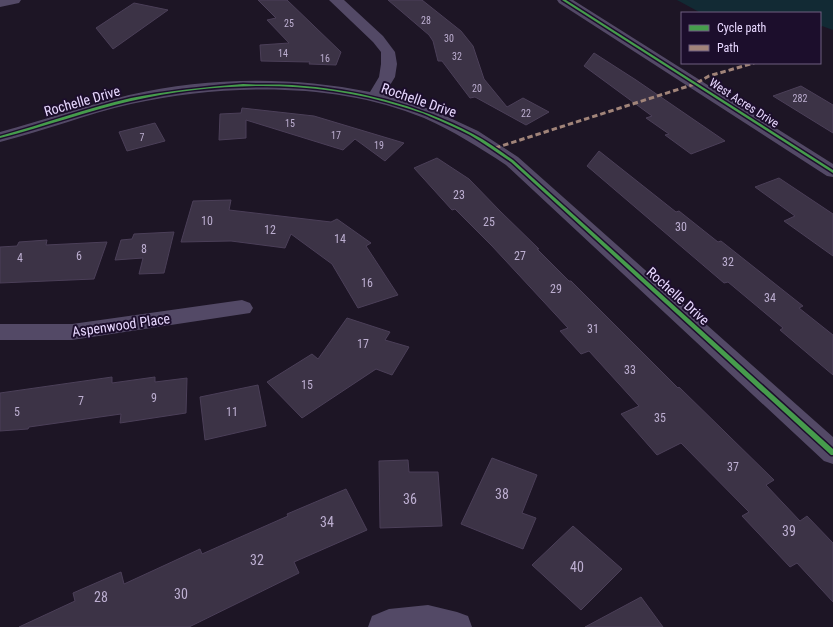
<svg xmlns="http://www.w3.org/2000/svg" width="833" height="627" viewBox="0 0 833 627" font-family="'Roboto Condensed',sans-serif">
	<rect width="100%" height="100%" fill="#1d1525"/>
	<!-- green -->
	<polygon fill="#122a34" points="677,0 833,0 833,30 822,26 820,28 820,13 701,13"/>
	<!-- building -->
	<g fill="#3c3346" stroke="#4b3f58">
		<polygon points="258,0 287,0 341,52 336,65 309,64 310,62 261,61 260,45 289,43 267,20 276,18"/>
		<polygon points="388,0 422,0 461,31 473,46 484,79 507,107 523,98 549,112 526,125 475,97 470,98 442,61 438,61 433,41 429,35"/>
		<polygon points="134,3 168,10 113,49 96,28"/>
		<polygon points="594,53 636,80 725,141 691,154 665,135 669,134 646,118 652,116 584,66"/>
		<polygon points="801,86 833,105 833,133 773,96"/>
		<polygon points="242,108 314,116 404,143 385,161 355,139 343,150 246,120 246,138 219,140 220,114 241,113"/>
		<polygon points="155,123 165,141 127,151 119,132"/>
		<polygon points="599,151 676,212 679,211 718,242 721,241 803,306 799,308 833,335 833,375 780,330 783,328 728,282 724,283 587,166"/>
		<polygon points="437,158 469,179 500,211 539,249 537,249 569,281 571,281 678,388 679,387 774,480 766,485 800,521 807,516 833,543 833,602 797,563 790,567 742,516 749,512 681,443 657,455 621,414 639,406 589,351 581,354 560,331 568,328 492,246 455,209 452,210 414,168"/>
		<polygon points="779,178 833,214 833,256 784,221 795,216 755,187"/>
		<polygon points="231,200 229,210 331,222 337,219 371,243 366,246 398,295 358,308 332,264 291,234 285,248 231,241 181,242 193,201"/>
		<polygon points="174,232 164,273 139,274 143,258 115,260 121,240 132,239 134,234"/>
		<polygon points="47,240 46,245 107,242 94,279 0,283 0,247 17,246 19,242"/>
		<polygon points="347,318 390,332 385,340 409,347 392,375 376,369 302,418 267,382 312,354 318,359"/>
		<polygon points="112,377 112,383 155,377 155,382 187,378 186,413 120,423 121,414 29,427 28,429 0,431 0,393"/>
		<polygon points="258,385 266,426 205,440 200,397"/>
		<polygon points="492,458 537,475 522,513 536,518 523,549 461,524"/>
		<polygon points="408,460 409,472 438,472 442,526 380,528 379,461"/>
		<polygon points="346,489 367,530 294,562 299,573 189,627 19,627 75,601 73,593 121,572 124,584 200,549 202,554 288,516 287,514"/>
		<polygon points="573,526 622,569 581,610 532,565"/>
		<polygon points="641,597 663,627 585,627"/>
	</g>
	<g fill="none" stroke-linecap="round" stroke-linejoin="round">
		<!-- minor -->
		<g fill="#534966" fill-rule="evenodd">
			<polygon points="0,0 21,0 19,3 0,7"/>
			<path d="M329 0H344L383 36 395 52 397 64 395 77 384 95 435 111 478 131 518 157 833 437V464L824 461 506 165C479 147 453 131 424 118 335 81 224 84 131 104 87 114 44 131 0 142V132C43 120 85 106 129 95 208 77 291 76 370 92L379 77 381 64V52L373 42Z"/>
			<polygon points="557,0 573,0 833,164 833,177 827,176 559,3"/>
			<polygon points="242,300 250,303 253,308 250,313 72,340 0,340 0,324 72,324"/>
			<polygon points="428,605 457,612 468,616 472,627 368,627 372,616 389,609"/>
		</g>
		<!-- quiet -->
		<polyline stroke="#a18479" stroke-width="3" stroke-dasharray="5.5 3" stroke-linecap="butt" points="495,148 695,84 709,76 754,63"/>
		<!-- cycleway casing -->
		<g stroke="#1c0e2c" stroke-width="3">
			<g id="cycleway">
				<polygon points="562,0 566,0 833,170 833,173"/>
				<path d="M243 84C259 85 275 84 292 85 355 89 416 104 473 134 487 141 500 151 513 160L833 449V455H831L511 162C497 153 484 143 470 135 457 128 443 122 429 116 421 112 412 110 403 107 316 79 219 81 131 101 87 111 44 127 0 138V136C44 124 87 108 131 98 168 91 205 87 243 84Z"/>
			</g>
		</g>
		<!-- cycleway -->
		<use href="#cycleway" fill="#469c4c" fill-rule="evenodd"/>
	</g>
	<g text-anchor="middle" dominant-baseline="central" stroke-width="4" stroke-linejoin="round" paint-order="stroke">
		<!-- far-number labels -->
		<g font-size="10" fill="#bdafd1">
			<text x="426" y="20">28</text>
			<text x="289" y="23">25</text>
			<text x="449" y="38">30</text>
			<text x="283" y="53">14</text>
			<text x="457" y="56">32</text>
			<text x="325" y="58">16</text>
			<text x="477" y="88">20</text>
			<text x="800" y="98">282</text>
			<text x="526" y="113">22</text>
			<text x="290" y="123">15</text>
			<text x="336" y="135">17</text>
			<text x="142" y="137">7</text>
			<text x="379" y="145">19</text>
		</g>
		<!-- far-street labels -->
		<g font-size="12" fill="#e8d8ff" stroke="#1c0e2c">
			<text transform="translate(744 103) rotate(33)">West Acres Drive</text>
		</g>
		<!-- number labels -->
		<g font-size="12" fill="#bdafd1">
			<text x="459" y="195">23</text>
			<text x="207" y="221">10</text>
			<text x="489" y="222">25</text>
			<text x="681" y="227">30</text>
			<text x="270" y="230">12</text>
			<text x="340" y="239">14</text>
			<text x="144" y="249">8</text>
			<text x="79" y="256">6</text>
			<text x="520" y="256">27</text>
			<text x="20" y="258">4</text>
			<text x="728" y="262">32</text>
			<text x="367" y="283">16</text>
			<text x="556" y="289">29</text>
			<text x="770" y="298">34</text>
			<text x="593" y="329">31</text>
			<text x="363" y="344">17</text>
			<text x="630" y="370">33</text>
			<text x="307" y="385">15</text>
			<text x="154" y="398">9</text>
			<text x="81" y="401">7</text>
			<text x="17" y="412">5</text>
			<text x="232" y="412">11</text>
			<text x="660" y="418">35</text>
			<text x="733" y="467">37</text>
		</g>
		<!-- street labels -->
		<g font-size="14" fill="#e8d8ff" stroke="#1c0e2c">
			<text transform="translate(419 100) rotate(19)">Rochelle Drive</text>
			<text transform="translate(82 101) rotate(-16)">Rochelle Drive</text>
			<text transform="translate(678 296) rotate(42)">Rochelle Drive</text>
			<text transform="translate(121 325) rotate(-8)">Aspenwood Place</text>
		</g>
		<!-- near-number labels -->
		<g font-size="14" fill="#bdafd1">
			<text x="502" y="494">38</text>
			<text x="410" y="499">36</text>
			<text x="327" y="522">34</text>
			<text x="789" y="531">39</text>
			<text x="257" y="560">32</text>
			<text x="577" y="567">40</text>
			<text x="181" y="594">30</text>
			<text x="101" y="597">28</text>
		</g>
	</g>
	<!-- legend -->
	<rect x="681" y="12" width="140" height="52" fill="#1c0e2c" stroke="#6e5f80"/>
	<rect x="689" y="25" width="20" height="6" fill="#469c4c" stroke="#6e5f80"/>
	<text x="717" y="32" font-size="12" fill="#e8d8ff">Cycle path</text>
	<rect x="689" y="45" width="20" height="6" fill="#a18479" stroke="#6e5f80"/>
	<text x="717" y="52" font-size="12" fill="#e8d8ff">Path</text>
</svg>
